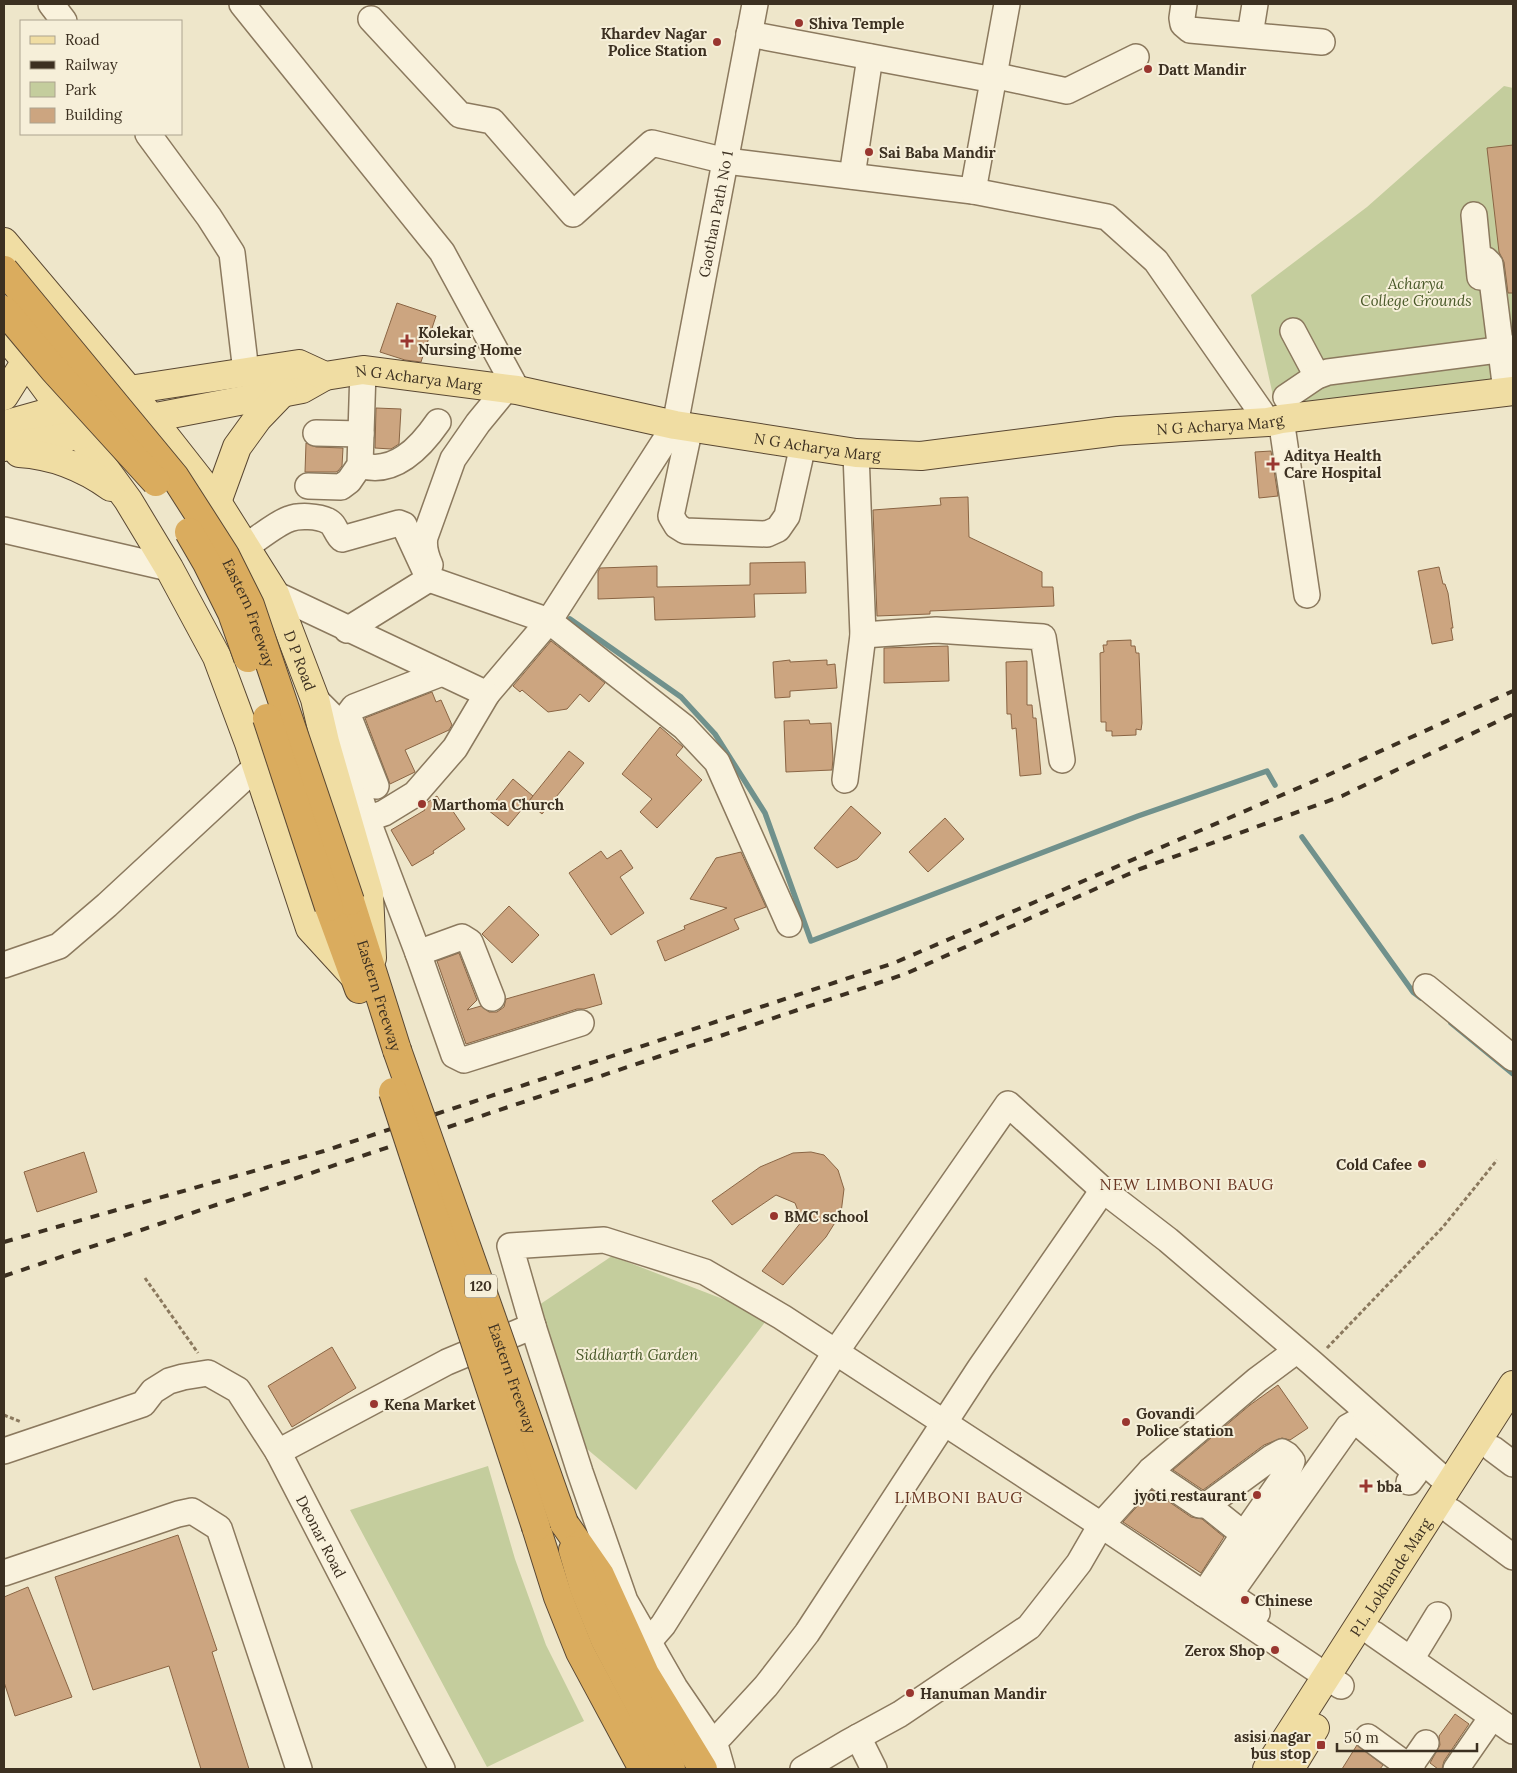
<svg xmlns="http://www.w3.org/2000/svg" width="1517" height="1773" viewBox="0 0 1517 1773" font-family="Lora,serif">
	<rect width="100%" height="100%" fill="#eee6ca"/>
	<!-- green -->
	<g fill="#c4cd9d">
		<polygon points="1504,86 1513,88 1513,378 1275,405 1251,295 1367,207"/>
		<polygon points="612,1256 769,1317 636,1490 581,1444 536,1307"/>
		<polygon points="488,1466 515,1559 546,1645 584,1721 487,1767 350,1510"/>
	</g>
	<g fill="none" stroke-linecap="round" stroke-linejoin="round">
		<!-- stream -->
		<g stroke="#70918c" stroke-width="5.5">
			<polyline points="570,619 681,697 715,734 765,813 811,941 1138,816 1267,771 1275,785"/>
			<polyline points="1302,837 1413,992 1421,998"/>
			<polyline points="1451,1023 1513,1074"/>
		</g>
	</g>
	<!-- building -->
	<g fill="#cca580" stroke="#8a6544">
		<polygon points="1513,145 1513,293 1508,293 1504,262 1499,252 1487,148"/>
		<polygon points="397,303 436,316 421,362 405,360 380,352"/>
		<polygon points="376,408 401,409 399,444 391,449 375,448"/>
		<polygon points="306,443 316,447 343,448 342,466 338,471 336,472 305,472"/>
		<polygon points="1271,451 1278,496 1259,498 1255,452"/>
		<polygon points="968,497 969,537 1042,572 1042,587 1053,587 1054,606 930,611 930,614 877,616 873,510 941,505 940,498"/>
		<polygon points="805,562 806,593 754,594 755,617 655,620 654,597 598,599 598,572 600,568 657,566 657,587 750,585 750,563"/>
		<polygon points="1439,567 1443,584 1445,584 1448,593 1453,628 1451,628 1453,640 1432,644 1418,571"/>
		<polygon points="1131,640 1131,646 1135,646 1136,653 1139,653 1142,723 1141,730 1136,729 1136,735 1112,736 1112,731 1106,731 1106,722 1101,722 1100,653 1104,652 1103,645 1107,645 1107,641"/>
		<polygon points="551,641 605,683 589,702 580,694 567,709 548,712 522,690 520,692 513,686"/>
		<polygon points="948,646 949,681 884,683 884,648"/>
		<polygon points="790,660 790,662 827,660 827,665 835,664 837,688 790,691 790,697 775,698 773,662"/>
		<polygon points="1027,661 1027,705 1032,705 1033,718 1036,718 1041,774 1020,776 1016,728 1012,729 1011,714 1007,714 1006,662"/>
		<polygon points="432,692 436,702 441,700 452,725 449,730 405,750 415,772 390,784 365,718"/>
		<polygon points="809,720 810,724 831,723 833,759 832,770 786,772 784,721"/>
		<polygon points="660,727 683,747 676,755 702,780 657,828 640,812 652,799 622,774"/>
		<polygon points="569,751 584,763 542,814 528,802"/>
		<polygon points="513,779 533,796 508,826 488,810"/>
		<polygon points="437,796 442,804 446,801 465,829 433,851 434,853 412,866 391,830 425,810 422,806"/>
		<polygon points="851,806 881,833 857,859 837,868 814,848"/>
		<polygon points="945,818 964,839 928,872 909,852"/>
		<polygon points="621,850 633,868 620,877 644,913 611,935 569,873 601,851 607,859"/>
		<polygon points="741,852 766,907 734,919 739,929 665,961 657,941 685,929 684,926 727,908 690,899 716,858"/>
		<polygon points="509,906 539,935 512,963 482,934"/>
		<polygon points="459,953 477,1000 467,1010 481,1006 489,1012 497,1012 504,1007 506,999 594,974 602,1004 584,1009 577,1009 466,1044 437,961"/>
		<polygon points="84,1152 97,1192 37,1212 24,1172"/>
		<polygon points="811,1152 824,1155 838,1170 844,1189 841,1213 826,1237 783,1285 762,1271 802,1221 795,1203 776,1195 732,1225 712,1201 760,1167 793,1153"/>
		<polygon points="332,1347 356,1388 292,1427 268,1386"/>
		<polygon points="1278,1385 1308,1428 1290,1440 1282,1438 1264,1445 1203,1490 1173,1470 1250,1405"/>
		<polygon points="1152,1490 1191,1517 1202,1519 1224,1537 1201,1573 1123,1522"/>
		<polygon points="178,1535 217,1650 212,1652 249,1769 201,1769 169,1666 93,1690 55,1577"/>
		<polygon points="28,1587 72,1697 15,1716 4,1682 4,1597"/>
		<polygon points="1455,1714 1469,1724 1444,1761 1442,1769 1438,1769 1430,1763 1440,1745 1439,1736"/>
		<polygon points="1357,1745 1383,1765 1380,1769 1342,1769"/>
	</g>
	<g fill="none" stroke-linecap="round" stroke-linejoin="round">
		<!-- minor casing -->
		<g stroke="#8b795e" stroke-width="28">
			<g id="minor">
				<polyline points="51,4 64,21"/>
				<polyline points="242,4 442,252 517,390"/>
				<polyline points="1184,4 1182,18 1183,24 1190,30 1322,42"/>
				<polyline points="371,19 460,115 492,121 573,214 652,143 726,161 973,191 1107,217 1156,261 1268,422"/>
				<polyline points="749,34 994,80 1002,77 1067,91 1136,57"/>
				<polyline points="1250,35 1255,4"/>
				<polyline points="148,134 209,217 232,253 246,372"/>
				<polyline points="852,176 870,57"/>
				<polyline points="973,191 1007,4"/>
				<polyline points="1474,215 1480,277"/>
				<polyline points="1479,261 1486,260 1490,264 1506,391"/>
				<polyline points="1293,331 1317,376"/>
				<polyline points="1286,397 1317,376 1328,372 1513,348"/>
				<polyline points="1281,419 1307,595"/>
				<polyline points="690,427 671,516 677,526 685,531 767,534 778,529 787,516 803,445"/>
				<polyline points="316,433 361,434"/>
				<path d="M360 465C394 476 420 448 438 422"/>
				<polyline points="308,486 341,487 349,481 360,465 363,370"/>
				<polyline points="4,530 169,568"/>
				<path d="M245 547C258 539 275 524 289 519 299 515 318 516 328 521 335 524 336 534 342 539L399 523 404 525 429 579 549 621 684 727 717 762 789 924"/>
				<path d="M430 565C426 556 423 547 425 537L453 459 478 423 506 389"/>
				<path id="s1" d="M275 594 487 694 549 621 675 425 755 4"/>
				<polyline points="347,630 429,579"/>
				<polyline points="863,635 936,630 1043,637 1062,760"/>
				<polyline points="315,699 335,719 367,819 384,813 415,794 455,748 487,694"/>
				<polyline points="845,780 863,635 856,453"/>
				<polyline points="376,786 348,715 354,707 442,673"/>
				<polyline points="367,819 418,953 454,1055 464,1060 581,1023"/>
				<polyline points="418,953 462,937 470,942 492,998"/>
				<polyline points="4,965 59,946 107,905 257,766"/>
				<polyline points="1426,987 1513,1058"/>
				<polyline points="533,1326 580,1472 625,1601 675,1688 716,1748 722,1769"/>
				<polyline points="1493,1449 1513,1464"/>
				<path id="s2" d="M4 1451 143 1404 153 1391 169 1381 183 1377 208 1373 238 1390 278 1452 442 1769"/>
				<polyline points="278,1452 447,1362 533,1326 510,1246 604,1240 705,1272 782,1317 1101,1525 1341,1686"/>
				<polyline points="1151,1470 1162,1480 1199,1505 1207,1505 1271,1458 1282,1452 1287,1455 1292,1461 1288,1471 1240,1540"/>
				<polyline points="1452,1512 1513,1557"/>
				<polyline points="4,1573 178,1514 192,1511 219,1528 299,1769"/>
				<polyline points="1204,1594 1240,1540 1241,1535 1237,1529 1207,1505"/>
				<polyline points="1257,1613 1233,1597 1232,1591 1348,1427 1357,1422 1413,1470 1415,1474 1409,1482"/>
				<polyline points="1374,1634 1513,1731"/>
				<polyline points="649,1641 663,1625 835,1353 1008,1104 1103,1190 1168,1240 1312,1363 1449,1484"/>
				<polyline points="1416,1651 1438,1615"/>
				<polyline points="721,1735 766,1686 807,1633 980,1368 1103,1190"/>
				<polyline points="858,1737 874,1769"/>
				<polyline points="1368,1737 1412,1769"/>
				<polyline points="803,1769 847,1743 900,1714 1029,1627 1079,1563 1101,1525 1151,1470 1257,1380 1296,1351"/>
				<polyline points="1408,1769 1426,1743"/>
				<polyline points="1456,1769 1492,1717"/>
			</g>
		</g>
		<!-- major casing -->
		<g stroke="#594732" stroke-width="30">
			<g id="major">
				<path id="s3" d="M4 242 129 390 217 502 275 594 315 699 325 742 369 894 372 958"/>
				<polyline points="4,335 26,361 128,500 169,568 217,657 249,743 310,928 354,976"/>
				<polyline points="4,396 26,361"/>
				<polyline points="135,421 302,389 325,376"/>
				<path id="s4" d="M4 425 129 390 299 364 325 376 363 370 517 390 675 425 856 453 921 456 1118 431 1268 422 1281 419 1513 391"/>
				<polyline points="4,447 79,435 96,431"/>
				<path d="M19 453C54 455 83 467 111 487"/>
				<polyline points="217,502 237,447 258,418 283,392"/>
				<path id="s5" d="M1267 1769 1513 1385"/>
				<polyline points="1290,1769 1315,1728"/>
			</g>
		</g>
		<!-- highway casing -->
		<g stroke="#594732" stroke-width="30">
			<g id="highway">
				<path id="s6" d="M350 901 397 1050"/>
				<polyline points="329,907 359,989"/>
				<polyline points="564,1523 600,1575 645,1674 703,1769"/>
				<polyline points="536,1527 558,1597 580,1652 643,1769"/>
				<polyline points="573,1550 584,1588 605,1640 639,1704 671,1769"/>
			</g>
		</g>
		<!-- path -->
		<g stroke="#8b795e" stroke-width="3" stroke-dasharray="4 2.5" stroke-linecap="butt">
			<polyline points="145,1278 198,1353"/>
			<polyline points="1327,1348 1443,1227 1497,1160"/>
			<polyline points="4,1415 21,1422"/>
		</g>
		<!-- minor -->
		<use href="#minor" stroke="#f9f2dd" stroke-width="25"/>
		<!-- major -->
		<use href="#major" stroke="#f0dda3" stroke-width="28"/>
		<!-- highway -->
		<use href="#highway" stroke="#daac5e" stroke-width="28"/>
		<!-- rail -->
		<g stroke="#3c3021" stroke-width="4" stroke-dasharray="9 9" stroke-linecap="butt">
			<polyline points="4,1242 324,1151 894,963 1319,779 1513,691"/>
			<polyline points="4,1276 905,974 1140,869 1342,796 1513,714"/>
		</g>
		<!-- highway-bridge casing -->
		<g stroke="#594732" stroke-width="30" stroke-linecap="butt">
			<g id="highway-bridge">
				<path id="s7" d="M4 270 175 477 225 555 250 605 350 901"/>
				<polyline points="4,310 54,370 156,482"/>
				<polyline points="189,532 207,563 232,613 248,658"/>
				<polyline points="267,718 329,907"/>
				<path id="s8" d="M397 1050 564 1523"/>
				<polyline points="393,1092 536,1527"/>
			</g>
		</g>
		<!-- highway-bridge -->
		<use href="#highway-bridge" stroke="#daac5e" stroke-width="28"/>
	</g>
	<!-- markers -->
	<g fill="#99362f" stroke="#f6efd9" stroke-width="2">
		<circle cx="799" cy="23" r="5"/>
		<circle cx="717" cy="42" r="5"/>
		<circle cx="1148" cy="69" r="5"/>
		<circle cx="869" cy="152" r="5"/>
		<path d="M404.5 333.5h5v5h5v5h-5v5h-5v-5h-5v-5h5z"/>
		<path d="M1270.5 456.5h5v5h5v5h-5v5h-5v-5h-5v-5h5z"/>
		<circle cx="422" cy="804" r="5"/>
		<circle cx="1422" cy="1164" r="5"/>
		<circle cx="774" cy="1216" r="5"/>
		<circle cx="374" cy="1404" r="5"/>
		<circle cx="1126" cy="1422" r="5"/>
		<path d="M1363.5 1478.5h5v5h5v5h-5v5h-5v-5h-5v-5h5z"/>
		<circle cx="1257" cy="1495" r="5"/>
		<circle cx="1245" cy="1600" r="5"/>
		<circle cx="1275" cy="1650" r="5"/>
		<circle cx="910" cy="1693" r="5"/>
		<rect x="1316" y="1740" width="10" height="10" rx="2.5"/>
	</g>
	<g text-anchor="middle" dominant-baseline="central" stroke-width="4" stroke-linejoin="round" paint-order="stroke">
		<!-- shield labels -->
		<rect fill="#f6efd9" stroke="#746958" stroke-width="1" x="465" y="1274.5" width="32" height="23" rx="4"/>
		<g font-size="14" font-weight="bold" fill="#3c3021">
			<text x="481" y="1286">120</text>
		</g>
		<!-- poi labels -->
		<g font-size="15" font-weight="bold" fill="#3c3021" stroke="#f6efd9" text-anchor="start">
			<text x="809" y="23">Shiva Temple</text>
			<text x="707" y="33" text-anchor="end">Khardev Nagar<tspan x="707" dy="17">Police Station</tspan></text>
			<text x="1158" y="69">Datt Mandir</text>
			<text x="879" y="152">Sai Baba Mandir</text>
			<text x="418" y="332">Kolekar<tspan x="418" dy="17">Nursing Home</tspan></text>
			<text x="1284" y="455">Aditya Health<tspan x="1284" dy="17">Care Hospital</tspan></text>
			<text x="432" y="804">Marthoma Church</text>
			<text x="1412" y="1164" text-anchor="end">Cold Cafee</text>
			<text x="784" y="1216">BMC school</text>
			<text x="384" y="1404">Kena Market</text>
			<text x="1136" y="1413">Govandi<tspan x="1136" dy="17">Police station</tspan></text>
			<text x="1377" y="1486">bba</text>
			<text x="1247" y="1495" text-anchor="end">jyoti restaurant</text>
			<text x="1255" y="1600">Chinese</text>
			<text x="1265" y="1650" text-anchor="end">Zerox Shop</text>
			<text x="920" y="1693">Hanuman Mandir</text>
			<text x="1311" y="1736" text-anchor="end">asisi nagar<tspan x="1311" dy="17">bus stop</tspan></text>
		</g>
		<!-- street labels -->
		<g font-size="15" fill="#3c3021" stroke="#f6efd9">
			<text stroke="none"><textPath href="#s1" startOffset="778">Gaothan Path No 1</textPath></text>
			<text stroke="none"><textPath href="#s4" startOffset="425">N G Acharya Marg</textPath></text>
			<text stroke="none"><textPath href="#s4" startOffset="1235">N G Acharya Marg</textPath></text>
			<text stroke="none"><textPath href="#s4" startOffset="830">N G Acharya Marg</textPath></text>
			<text stroke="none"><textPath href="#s7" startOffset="424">Eastern Freeway</textPath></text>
			<text stroke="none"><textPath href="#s3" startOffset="516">D P Road</textPath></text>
			<text stroke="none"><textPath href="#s6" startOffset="99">Eastern Freeway</textPath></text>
			<text stroke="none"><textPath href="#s8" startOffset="348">Eastern Freeway</textPath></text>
			<text stroke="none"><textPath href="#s2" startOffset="425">Deonar Road</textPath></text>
			<text stroke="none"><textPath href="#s5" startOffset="228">P.L. Lokhande Marg</textPath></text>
		</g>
		<!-- park labels -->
		<g font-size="15" font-style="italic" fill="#485828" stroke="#f6efd9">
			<text x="1416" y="283">Acharya<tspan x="1416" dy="17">College Grounds</tspan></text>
			<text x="637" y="1354">Siddharth Garden</text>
		</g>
		<!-- neighbourhood labels -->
		<g font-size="16" letter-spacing="1" fill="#683521" stroke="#f6efd9">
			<text x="1187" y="1184">NEW LIMBONI BAUG</text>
			<text x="959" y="1497">LIMBONI BAUG</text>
		</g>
	</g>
	<!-- border -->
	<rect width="1517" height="1773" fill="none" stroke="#3c3021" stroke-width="10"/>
	<!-- legend -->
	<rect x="20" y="20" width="162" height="115" fill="#f6efd9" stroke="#aca38f"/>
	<rect x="30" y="36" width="25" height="8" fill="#f0dda3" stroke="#aca38f"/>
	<text x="65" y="45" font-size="15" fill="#3c3021">Road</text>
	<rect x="30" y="61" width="25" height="8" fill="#3c3021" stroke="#aca38f"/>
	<text x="65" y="70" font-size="15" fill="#3c3021">Railway</text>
	<rect x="30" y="82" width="25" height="15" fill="#c4cd9d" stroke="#aca38f"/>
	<text x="65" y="95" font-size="15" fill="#3c3021">Park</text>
	<rect x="30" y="108" width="25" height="15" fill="#cca580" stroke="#aca38f"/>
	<text x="65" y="120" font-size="15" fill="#3c3021">Building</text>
	<!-- scale -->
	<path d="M1337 1743v8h140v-8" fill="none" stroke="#3c3021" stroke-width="2.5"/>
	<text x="1344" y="1743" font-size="15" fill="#3c3021" stroke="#f6efd9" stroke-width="4" paint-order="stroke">50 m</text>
</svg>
